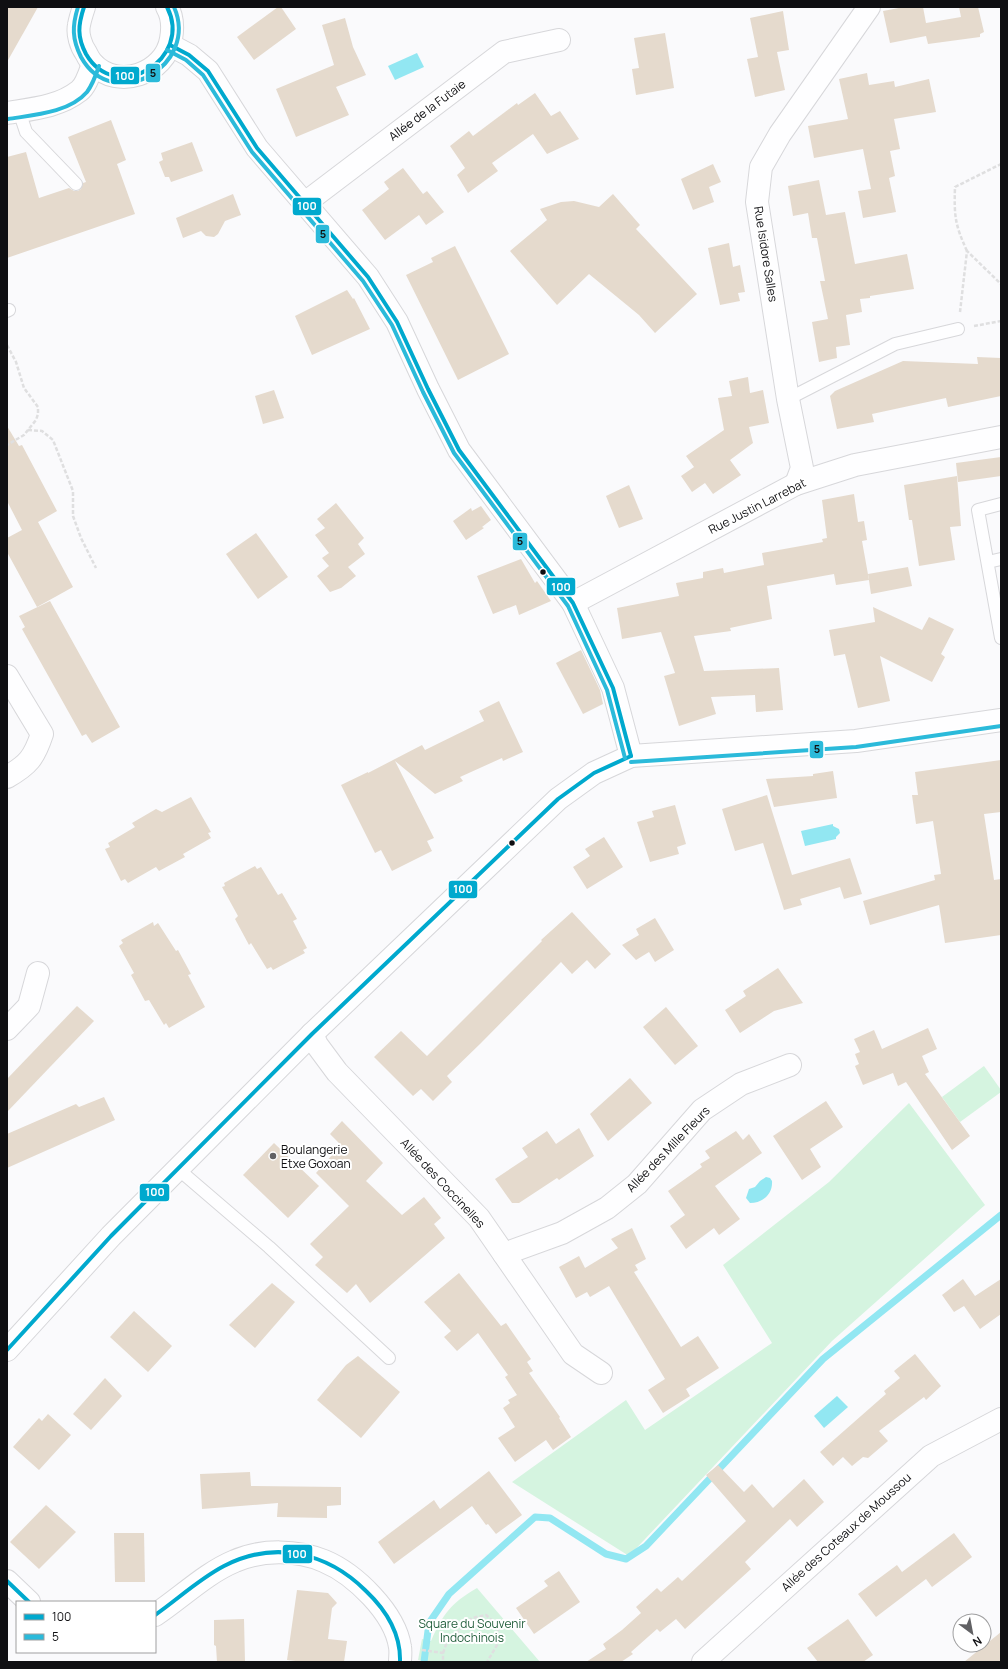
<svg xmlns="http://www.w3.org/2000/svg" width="1008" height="1669" viewBox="0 0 1008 1669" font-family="Manrope,sans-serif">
	<rect width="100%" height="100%" fill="#fafafc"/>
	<!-- green -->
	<g fill="#d5f4e0">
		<polygon points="984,1066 1001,1090 1001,1092 960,1122 942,1097"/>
		<polygon points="909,1103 985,1205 832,1341 629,1556 512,1482 626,1400 645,1430 772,1343 723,1265 829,1182"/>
		<path d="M477 1588 540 1662H430L418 1660 422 1639 431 1641C443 1614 451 1603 477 1588Z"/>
	</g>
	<!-- water -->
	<g fill="#92e7f2">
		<polygon points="417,53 424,67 395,80 388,66"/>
		<polygon points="833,824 833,826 839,829 840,833 836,837 836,839 805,846 801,831"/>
		<path d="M766 1177 770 1178 772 1181C773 1194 763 1203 750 1203L746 1198 749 1189 755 1187 760 1181Z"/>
		<polygon points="837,1396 848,1407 824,1428 814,1416"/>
	</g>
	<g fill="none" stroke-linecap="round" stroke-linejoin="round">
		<!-- stream -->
		<polyline stroke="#92e7f2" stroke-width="7" points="424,1662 429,1623 449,1594 535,1517 550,1518 606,1554 626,1559 646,1546 823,1359 1001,1215"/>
	</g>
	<!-- building -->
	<g fill="#e5dacd">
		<polygon points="7,7 38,7 7,62"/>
		<polygon points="278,7 281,7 296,29 254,60 237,37"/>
		<polygon points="904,7 923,7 926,23 961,17 959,7 978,7 984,32 980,34 980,37 928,44 926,36 890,43 883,11"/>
		<polygon points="783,11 789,50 777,52 785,90 755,97 747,59 758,57 750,18"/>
		<polygon points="345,18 353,47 366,75 336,87 349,115 296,137 276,89 334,65 322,25"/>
		<polygon points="665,33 674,88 636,95 632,69 639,68 634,38"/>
		<polygon points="867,73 869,85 894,81 895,87 929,79 936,112 894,119 900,149 890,151 895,176 889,178 896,212 863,218 858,191 871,189 863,149 814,158 808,126 848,119 839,79"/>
		<polygon points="535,93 551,116 560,111 579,139 547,154 533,134 492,163 498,171 468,193 457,175 465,168 450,146 469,131 473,136 517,103 518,105"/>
		<polygon points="111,120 126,160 117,164 135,214 7,258 7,157 26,152 39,198 69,188 74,191 78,191 81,189 83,183 86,182 68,137"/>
		<polygon points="192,142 203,171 171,182 169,177 165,177 159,162 163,160 161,153"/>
		<polygon points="713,164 721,182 709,187 714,202 693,210 681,179"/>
		<polygon points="403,168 423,194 427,191 444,212 426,225 419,215 385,240 362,210 389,189 384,182"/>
		<polygon points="819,180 826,215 845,212 855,264 907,254 914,289 870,296 870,298 860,299 862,312 846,315 850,345 836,347 837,358 819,362 812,322 828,319 820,281 825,281 817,238 812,238 808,213 793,216 788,186"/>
		<polygon points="233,194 241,215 225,221 218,234 214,237 206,236 201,231 183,238 176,218"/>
		<polygon points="613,194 640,225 636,229 697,294 655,333 639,315 589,274 557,305 510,251 547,220 540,209 561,202 574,201 599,207"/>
		<polygon points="729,243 733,267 740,265 745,292 738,293 740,301 720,305 708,248"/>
		<polygon points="455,246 509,354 458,380 406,275 433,262 431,258"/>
		<polygon points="347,290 353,299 354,298 370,329 312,355 295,316"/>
		<polygon points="977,357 1001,358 1001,396 948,407 946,398 872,414 874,422 837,429 830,396 835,391 903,361 978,364"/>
		<polygon points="748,377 750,393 763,390 769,423 749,427 753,443 730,460 741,475 713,494 705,483 692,492 681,476 694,467 686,456 724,430 718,398 732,396 729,381"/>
		<polygon points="274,390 284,418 263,424 255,396"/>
		<polygon points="7,426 19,446 22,445 57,511 38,522 73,587 37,607 7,552 7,538 22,530 7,501"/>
		<polygon points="1001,457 1001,476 958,482 956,463"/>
		<polygon points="957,476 961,526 950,527 955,560 919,566 912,520 909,520 904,485"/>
		<polygon points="629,485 643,519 619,528 606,496"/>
		<polygon points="854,494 858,522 864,521 867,540 862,541 869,580 836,585 834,574 767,586 772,619 730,628 731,631 694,636 704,671 779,668 783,710 756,712 755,695 711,697 716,714 679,726 664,676 675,673 661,632 622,639 617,608 679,596 676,583 703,578 703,572 723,568 724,573 764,565 762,553 823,542 822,539 827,538 822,500"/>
		<polygon points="336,503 364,538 358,544 365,554 348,567 356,576 341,588 330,592 317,576 329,566 322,558 329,553 315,535 325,528 317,519"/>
		<polygon points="481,506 491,520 482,527 484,528 466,540 453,521 471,508 472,511"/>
		<polygon points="256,533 288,577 258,599 226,554"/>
		<polygon points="521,559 535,583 537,581 551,601 519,615 516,605 493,614 477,576"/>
		<polygon points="908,567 912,586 871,594 868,574"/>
		<polygon points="50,601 120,727 92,743 86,734 82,736 22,629 25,627 19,616"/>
		<polygon points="873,607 922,630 929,617 954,629 941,654 945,657 932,682 880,656 890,701 858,708 845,654 834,656 829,630 875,622"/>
		<polygon points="581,650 600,690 603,704 583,714 556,663"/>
		<polygon points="499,701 523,752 503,761 502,758 460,777 463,781 435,794 395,761 434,838 427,841 432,851 392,871 381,850 375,853 341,785 368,772 368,773 422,745 425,750 484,721 479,711"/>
		<polygon points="1001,760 1001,812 984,814 994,880 1001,879 1001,935 945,943 939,905 870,925 863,901 935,880 934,875 941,874 933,821 916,824 912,795 918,795 915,772"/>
		<polygon points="833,771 837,798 774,807 766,779 813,776 813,774"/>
		<polygon points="767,795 792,875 850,858 862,894 844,899 840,887 800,899 802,905 784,910 763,843 735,851 722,809"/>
		<polygon points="191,797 211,832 208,833 211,838 183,854 185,857 159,871 156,867 128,883 125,879 121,881 105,849 110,847 108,843 135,827 132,823 156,809 162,812"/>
		<polygon points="675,805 686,844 677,847 679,854 650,862 637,822 654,817 652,811"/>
		<polygon points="604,837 623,867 587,889 573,867 590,856 585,849"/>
		<polygon points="255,866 257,869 261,867 278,895 282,893 297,919 293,921 307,948 303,950 305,953 273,970 271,967 267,969 251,943 249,945 235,919 238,916 222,887 225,886 224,883"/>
		<polygon points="572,912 611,954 595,969 587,960 572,974 561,962 481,1043 447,1076 452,1082 433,1101 421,1089 413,1096 374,1057 401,1031 427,1056 542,941 541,940"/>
		<polygon points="655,918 674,950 655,962 649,952 636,960 622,945 639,935 636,929"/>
		<polygon points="153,922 154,926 158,923 176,951 178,950 191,974 188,975 205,1007 169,1028 166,1023 164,1025 149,1000 145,1001 131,975 134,973 119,946 123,943 121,940"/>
		<polygon points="778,968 803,1003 774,1011 740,1033 725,1010 746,996 743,991"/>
		<polygon points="77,1006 94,1021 7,1112 7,1079"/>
		<polygon points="666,1007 698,1046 675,1065 643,1027"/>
		<polygon points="928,1028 937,1049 922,1056 929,1072 925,1074 970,1136 952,1150 906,1082 898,1086 893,1073 863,1085 855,1066 859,1064 855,1054 860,1052 854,1039 874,1030 882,1049"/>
		<polygon points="630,1078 652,1103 608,1141 590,1114"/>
		<polygon points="104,1097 115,1120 7,1168 7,1134 76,1104 79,1107"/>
		<polygon points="826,1101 843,1127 810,1149 821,1167 802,1180 773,1136"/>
		<polygon points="342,1121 383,1163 366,1181 402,1215 424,1197 441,1218 434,1224 445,1238 370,1303 356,1284 347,1293 315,1265 323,1257 310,1244 349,1206 316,1173 341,1145 330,1134"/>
		<polygon points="579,1128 594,1156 559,1180 557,1178 519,1203 512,1203 495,1179 528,1157 522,1148 547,1131 556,1144"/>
		<polygon points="736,1131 743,1140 749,1134 762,1153 715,1186 740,1219 719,1235 714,1228 686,1249 670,1226 685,1215 668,1191 702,1167 700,1164 710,1158 705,1151"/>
		<polygon points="274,1143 319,1186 288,1218 243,1175"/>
		<polygon points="632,1228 646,1259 635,1265 638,1270 634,1272 681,1347 698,1336 719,1368 686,1389 690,1396 663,1413 648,1390 665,1379 609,1286 590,1297 587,1292 576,1298 559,1267 579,1256 585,1268 618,1248 611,1239"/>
		<polygon points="459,1273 501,1326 506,1323 531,1359 527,1362 533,1371 529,1373 560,1417 559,1418 571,1437 553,1450 546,1440 515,1462 498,1438 515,1427 503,1408 510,1403 508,1400 517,1395 505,1377 508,1375 478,1333 457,1351 444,1337 451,1331 424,1302"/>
		<polygon points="963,1279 975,1296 1001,1279 1001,1314 980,1329 964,1306 954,1312 942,1295"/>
		<polygon points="272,1283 295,1302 255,1348 229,1325"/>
		<polygon points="134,1311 172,1346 148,1372 110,1337"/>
		<polygon points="915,1354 941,1386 926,1400 924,1397 879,1431 888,1441 868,1458 863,1457 852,1466 843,1457 833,1466 820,1452 886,1394 884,1391 900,1378 894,1371"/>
		<polygon points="358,1356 400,1392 361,1438 317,1400 346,1365"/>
		<polygon points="105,1378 122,1396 91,1430 73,1414"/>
		<polygon points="48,1414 71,1435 39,1470 13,1447 39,1418 42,1421"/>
		<polygon points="718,1465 744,1492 752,1484 773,1508 804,1479 824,1502 797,1527 790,1519 745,1562 751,1569 685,1629 676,1619 660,1632 657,1629 631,1652 633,1654 621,1662 586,1662 606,1649 603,1644 622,1630 641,1613 636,1607 646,1598 657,1588 661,1592 678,1577 682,1581 746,1521 706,1475"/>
		<polygon points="489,1471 522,1515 496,1534 488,1524 486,1525 472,1506 394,1564 378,1542 434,1500 440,1509"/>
		<polygon points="250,1472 251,1486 341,1487 341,1505 327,1506 327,1518 277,1517 278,1503 202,1509 200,1474"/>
		<polygon points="46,1505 76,1532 39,1569 10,1542"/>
		<polygon points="114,1533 144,1533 145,1582 115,1582"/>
		<polygon points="954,1533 972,1557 932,1587 926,1579 876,1617 858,1594 897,1565 902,1572"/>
		<polygon points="559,1571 580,1602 534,1634 516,1608 548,1586 544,1581"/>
		<polygon points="297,1590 328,1593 337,1603 332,1608 328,1639 347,1641 344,1662 304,1662 287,1660"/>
		<polygon points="244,1619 245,1662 217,1662 216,1646 214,1645 214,1620"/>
		<polygon points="848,1619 873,1655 863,1662 818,1662 807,1648"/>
		<polygon points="1001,1632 1001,1662 964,1662"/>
	</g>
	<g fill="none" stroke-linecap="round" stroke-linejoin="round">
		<!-- lane casing -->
		<g stroke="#d7d7da" stroke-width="14">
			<g id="lane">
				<polyline points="19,111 26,132 76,184"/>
				<polyline points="7,311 9,310"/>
				<polyline points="788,399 895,344 958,329"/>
				<polyline points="1001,504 978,510 1001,638"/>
				<polyline points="988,562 1001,559"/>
				<polyline points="178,1169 269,1247 389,1358"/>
			</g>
		</g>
		<!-- street casing -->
		<g stroke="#d7d7da" stroke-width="24">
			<g id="street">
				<path d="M84 7C82 13 80 19 79 25 77 34 81 46 86 53 88 57 90 61 93 64 118 90 165 74 171 39 173 28 173 17 167 7"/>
				<polyline points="170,45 189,55 208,71 257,148 368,277 397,322 428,389 459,450 573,603 613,688 631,756"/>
				<path d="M7 113C31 109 59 107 79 91 86 86 90 72 93 64"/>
				<polyline points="305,203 504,52 559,40"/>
				<polyline points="796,484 802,468 788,399 757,202 761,167 780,134 869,7"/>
				<polyline points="573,603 796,484 855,465 1001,437"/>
				<path d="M7 676 42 734C34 758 28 765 7 777"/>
				<polyline points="7,1029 29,1006 38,973"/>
				<polyline points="312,1034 317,1045 337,1072 479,1218 573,1354 601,1373"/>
				<polyline points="504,1254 562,1233 607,1208 637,1184 702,1110 741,1084 790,1065"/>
				<polyline points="7,1581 29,1602"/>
				<path d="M155 1615C182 1597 206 1573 235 1561 262 1549 298 1550 324 1561 355 1574 395 1613 400 1647 401 1652 400 1657 400 1662"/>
				<polyline points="703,1662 931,1456 1001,1419"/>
			</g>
		</g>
		<!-- secondary casing -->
		<g stroke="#d7d7da" stroke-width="24">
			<polyline id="secondary" points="7,1350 111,1236 312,1034 558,799 594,773 631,756 856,741 1001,720"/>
		</g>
		<!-- path -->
		<g stroke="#dfdfe0" stroke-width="2.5" stroke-dasharray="4 2" stroke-linecap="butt">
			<path d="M967 251C955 225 954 216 955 187L1001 164"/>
			<polyline points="960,312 967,251 1001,284"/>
			<polyline points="974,326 1001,321"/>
			<polyline points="7,345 16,362 24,388 38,407 38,414 36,420 24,435 7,445"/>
			<polyline points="28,430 42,431 53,440 73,491 73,516 81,538 96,568"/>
			<polyline points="422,1650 443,1653 443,1662"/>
			<polyline points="443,1653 447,1642 472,1618 486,1615 497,1625 500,1640 487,1662"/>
		</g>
		<!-- lane -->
		<use href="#lane" stroke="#fefeff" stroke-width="12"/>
		<!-- street -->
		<use href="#street" stroke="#fefeff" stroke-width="22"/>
		<!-- secondary -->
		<use href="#secondary" stroke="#fefeff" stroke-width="22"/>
		<!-- bus-1 casing -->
		<g stroke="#fff" stroke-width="7">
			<g id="bus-1">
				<path d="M84 7C78 25 77 37 86 54 116 106 194 59 167 7"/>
				<polyline points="170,45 189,55 208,71 257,148 368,277 397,322 428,389 459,450 573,603 613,688 631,756"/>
				<polyline points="7,1350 111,1236 312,1034 558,799 594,773 631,756"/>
				<polyline points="7,1581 29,1602"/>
				<path d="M155 1615C178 1599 199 1579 224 1566 274 1540 327 1552 366 1591 386 1610 401 1633 400 1662"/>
			</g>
		</g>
		<!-- bus-2 casing -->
		<g stroke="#fff" stroke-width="7">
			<g id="bus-2">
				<path d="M78 7C72 26 72 39 81 57 113 115 200 66 174 7"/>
				<polyline points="167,50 186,60 203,75 252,152 363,281 392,325 423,392 454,453 568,606 607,690 625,758"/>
				<path d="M8 119C33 115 69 113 87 92 93 84 96 75 99 66"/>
				<polyline points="631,762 856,747 1001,726"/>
			</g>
		</g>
		<!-- bus-1 -->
		<use href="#bus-1" stroke="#00a9ce" stroke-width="4"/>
		<!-- bus-2 -->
		<use href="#bus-2" stroke="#2bbada" stroke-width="4"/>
	</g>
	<!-- markers -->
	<g fill="#0f0f12" stroke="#fff" stroke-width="1.5">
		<circle cx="543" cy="572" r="3.5"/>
		<circle cx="512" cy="843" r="3.5"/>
	</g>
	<circle fill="#616164" stroke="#fff" stroke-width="1.5" cx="273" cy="1156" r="4"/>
	<g text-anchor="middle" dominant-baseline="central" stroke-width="4" stroke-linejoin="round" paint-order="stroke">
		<!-- street labels -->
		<g font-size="12" fill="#0f0f12" stroke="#fff">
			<text transform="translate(427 110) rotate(-37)">Allée de la Futaie</text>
			<text transform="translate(766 254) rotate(81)">Rue Isidore Salles</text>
			<text transform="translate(757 506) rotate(-27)">Rue Justin Larrebat</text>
			<text transform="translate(668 1149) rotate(-46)">Allée des Mille Fleurs</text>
			<text transform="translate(443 1183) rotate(47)">Allée des Coccinelles</text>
			<text transform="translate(846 1532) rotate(-42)">Allée des Coteaux de Moussou</text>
		</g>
		<!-- poi labels -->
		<g font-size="12" fill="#0f0f12" stroke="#fff" text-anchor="start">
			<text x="281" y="1149">Boulangerie<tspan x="281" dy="14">Etxe Goxoan</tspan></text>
		</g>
		<!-- park labels -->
		<g font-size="12" fill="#235f3d" stroke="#fff">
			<text x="472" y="1623">Square du Souvenir<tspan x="472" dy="14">Indochinois</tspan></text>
		</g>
	</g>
	<g stroke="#fff" stroke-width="1.5">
		<rect x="145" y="63" width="16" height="20" rx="4" fill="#2bbada"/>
		<rect x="110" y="66" width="30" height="19" rx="4" fill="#00a9ce"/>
		<rect x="292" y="197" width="30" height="19" rx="4" fill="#00a9ce"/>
		<rect x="315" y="224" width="15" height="20" rx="4" fill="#2bbada"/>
		<rect x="512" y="532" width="16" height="19" rx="4" fill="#2bbada"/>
		<rect x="546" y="577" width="30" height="19" rx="4" fill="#00a9ce"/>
		<rect x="809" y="740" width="15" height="19" rx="4" fill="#2bbada"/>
		<rect x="448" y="880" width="30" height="19" rx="4" fill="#00a9ce"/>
		<rect x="139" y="1183" width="31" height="19" rx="4" fill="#00a9ce"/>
		<rect x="282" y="1544" width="31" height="20" rx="4" fill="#00a9ce"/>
	</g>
	<g font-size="11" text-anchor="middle" font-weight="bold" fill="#fff">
		<text x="125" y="80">100</text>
		<text x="307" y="210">100</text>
		<text x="561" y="591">100</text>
		<text x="463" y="893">100</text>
		<text x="155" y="1196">100</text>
		<text x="297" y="1558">100</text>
	</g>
	<g font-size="11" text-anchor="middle" font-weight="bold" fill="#111">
		<text x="153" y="77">5</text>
		<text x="323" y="238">5</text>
		<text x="520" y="545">5</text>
		<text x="817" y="753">5</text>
	</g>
	<!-- border -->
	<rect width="1008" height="1669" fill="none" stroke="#0f0f12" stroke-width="16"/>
	<!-- legend -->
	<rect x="16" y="1601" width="140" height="52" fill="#ffffff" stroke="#9f9fa0"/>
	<rect x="24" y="1614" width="20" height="6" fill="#00a9ce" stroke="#9f9fa0"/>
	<text x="52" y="1621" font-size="12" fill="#0f0f12">100</text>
	<rect x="24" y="1634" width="20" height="6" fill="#2bbada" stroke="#9f9fa0"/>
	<text x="52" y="1641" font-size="12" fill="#0f0f12">5</text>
	<!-- north arrow -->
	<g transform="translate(972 1633) rotate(148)"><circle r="19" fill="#ffffff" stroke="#9f9fa0"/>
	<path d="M0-3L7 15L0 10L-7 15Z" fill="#616164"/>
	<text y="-6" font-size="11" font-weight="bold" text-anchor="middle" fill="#0f0f12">N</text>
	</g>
</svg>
